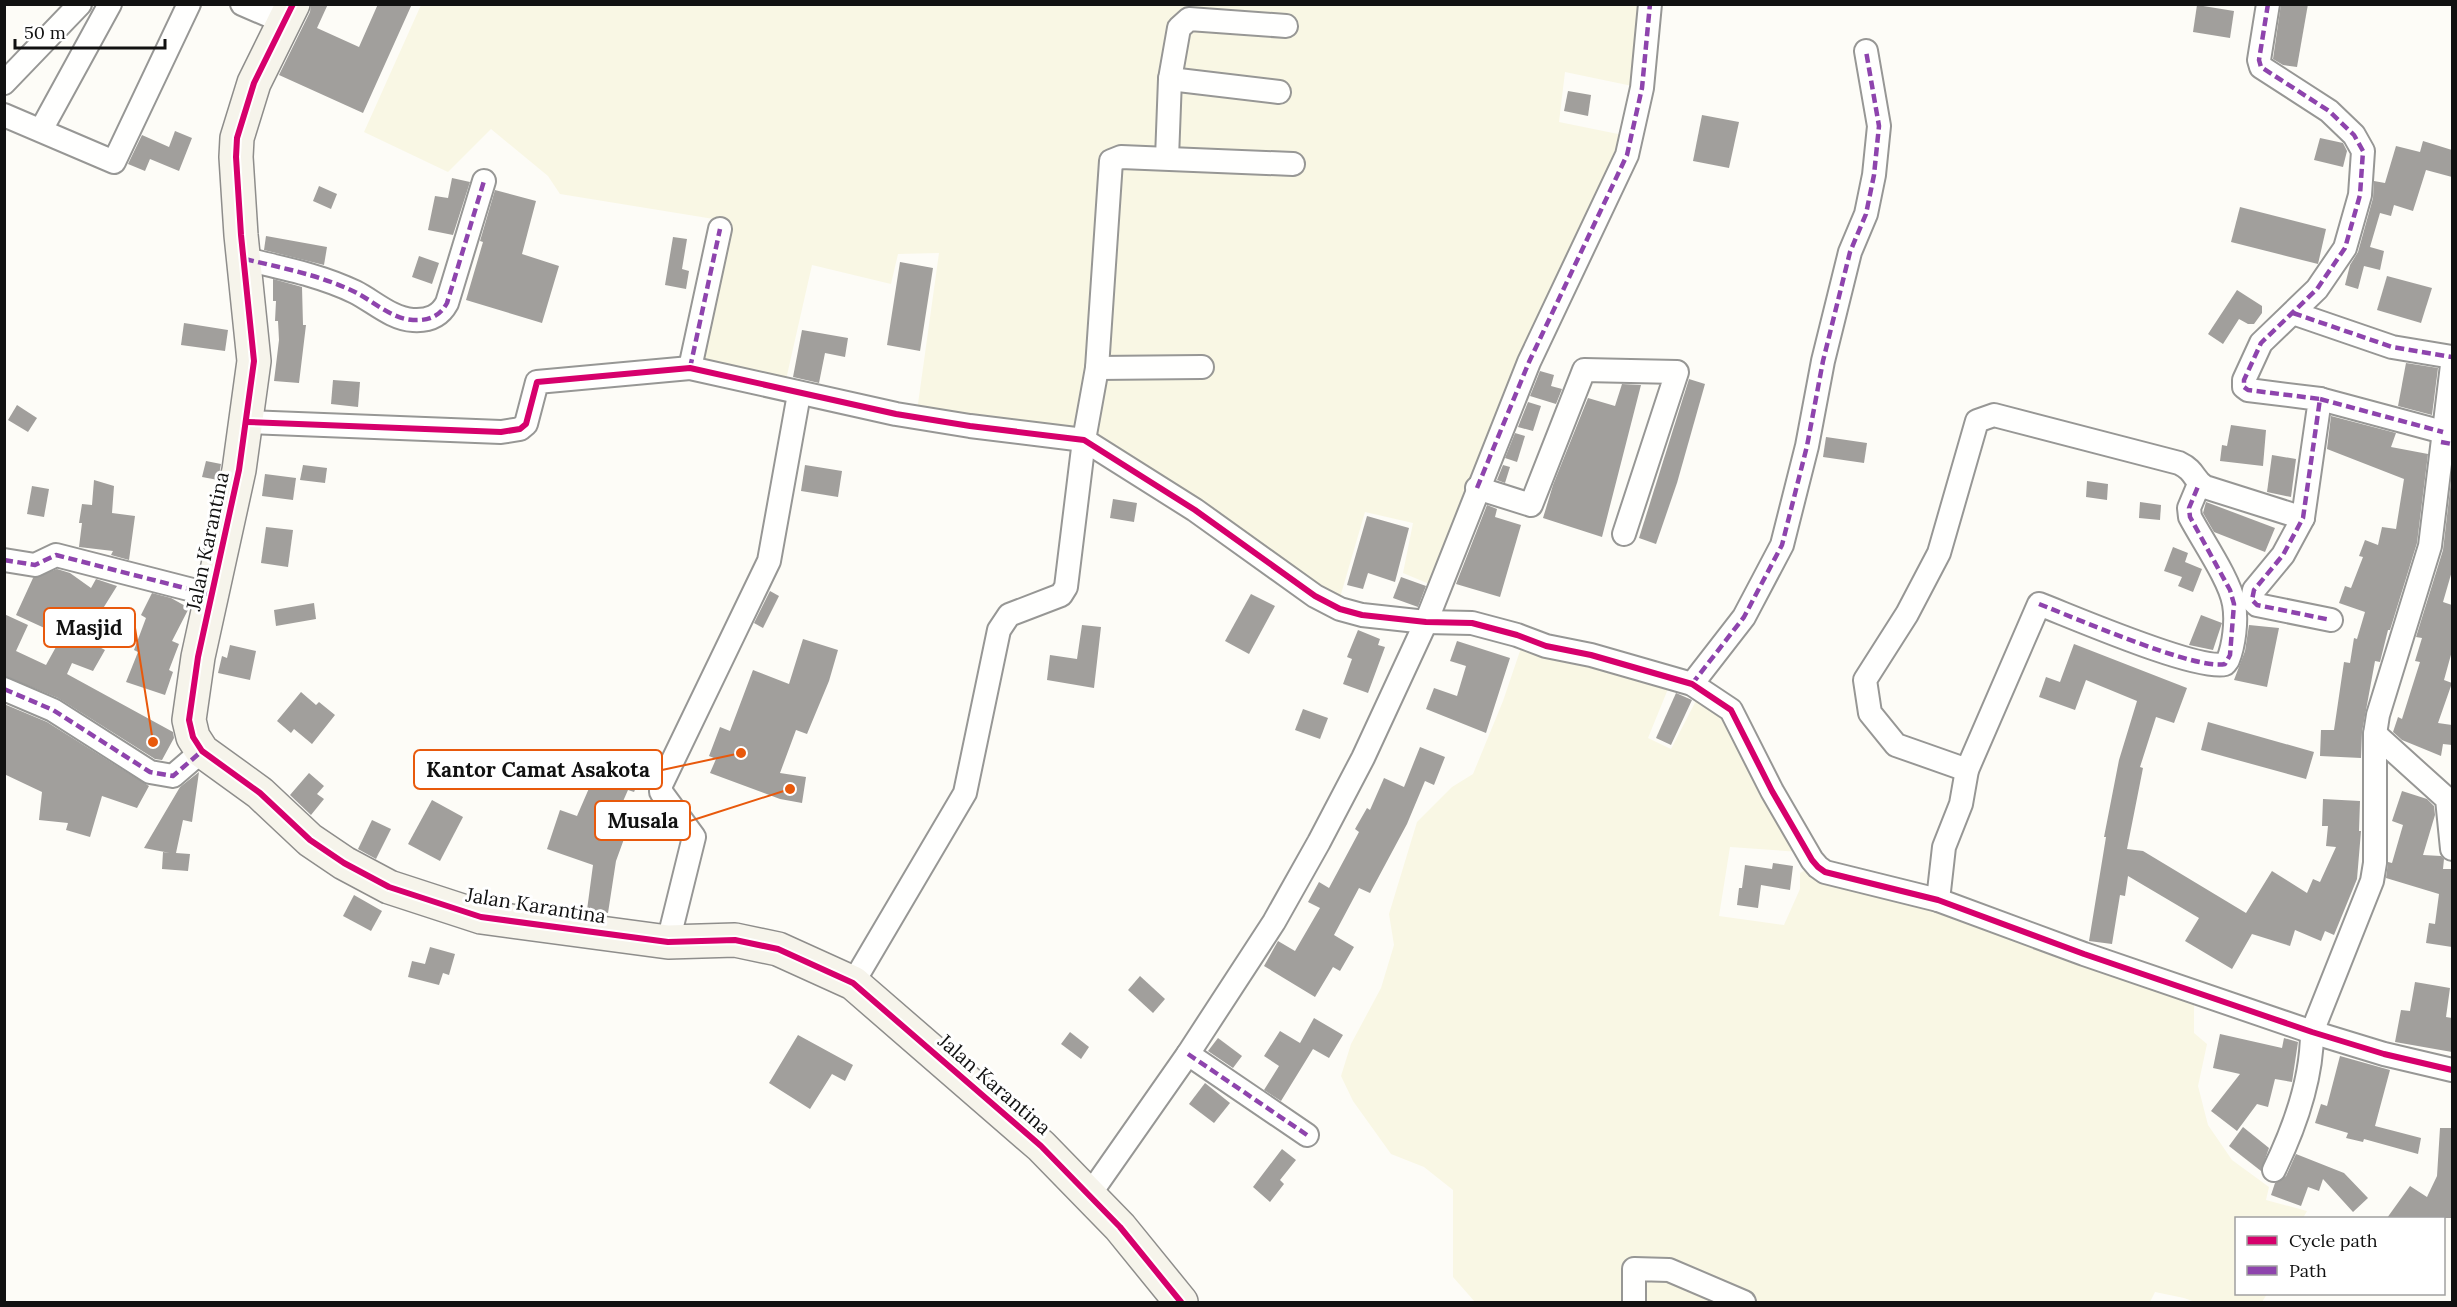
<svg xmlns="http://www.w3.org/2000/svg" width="2457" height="1307" viewBox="0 0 2457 1307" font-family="Lora,serif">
	<rect width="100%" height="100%" fill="#fdfcf7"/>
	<!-- farmland -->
	<g fill="#f9f7e4">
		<polygon points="421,5 1647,5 1637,87 1565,72 1559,122 1628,136 1434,586 1403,573 1413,523 1365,512 1339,601 1089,437 917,411 939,253 898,254 891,284 812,265 785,384 696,363 726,221 560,194 548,176 491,129 448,172 364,132"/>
		<polygon points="1521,648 1670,684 1648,738 1671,749 1700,693 1716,703 1800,852 1730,847 1719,916 1784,925 1800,889 1800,873 1809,868 2194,997 2194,1033 2207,1044 2198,1086 2208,1125 2232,1160 2269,1187 2266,1200 2307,1211 2303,1218 2236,1218 2236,1294 2267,1294 2262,1302 2195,1302 2184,1298 2155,1292 2150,1302 1475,1302 1453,1277 1453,1190 1424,1167 1391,1154 1353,1101 1341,1076 1351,1044 1381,988 1394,945 1389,914 1417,822 1452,787 1473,774 1503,701"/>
	</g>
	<!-- building -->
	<g fill="#a19f9c">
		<polygon points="311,4 328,4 317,28 359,47 378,4 412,4 363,113 279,75 310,12"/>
		<polygon points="2281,4 2308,4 2297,67 2283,65 2273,59"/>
		<polygon points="2197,5 2234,11 2230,38 2193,32"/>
		<polygon points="1568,91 1591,95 1588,116 1564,111"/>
		<polygon points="1702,115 1739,122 1729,168 1693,161"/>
		<polygon points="175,131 192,138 179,171 150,159 145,171 128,164 142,135 169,147"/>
		<polygon points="2320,138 2343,143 2347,151 2343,167 2314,160"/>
		<polygon points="2423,141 2452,150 2452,177 2426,170 2413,211 2394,205 2391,216 2380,213 2370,247 2384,251 2380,270 2364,266 2358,289 2345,285 2350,265 2358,252 2373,198 2374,181 2385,183 2396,146 2420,152"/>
		<polygon points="452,178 470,182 453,235 428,230 435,196 448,198"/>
		<polygon points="319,186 337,194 331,209 313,201"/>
		<polygon points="495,190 536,201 522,254 559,266 542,323 466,300 483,242 480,241"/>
		<polygon points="2240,207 2326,229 2318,264 2231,242"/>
		<polygon points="266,236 327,247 324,265 264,250"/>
		<polygon points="673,237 687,239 682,269 689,271 686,289 665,285"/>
		<polygon points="419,256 439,263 432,284 412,277"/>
		<polygon points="900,262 933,268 920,351 887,345"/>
		<polygon points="2387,276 2432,288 2421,323 2377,310"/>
		<polygon points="273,279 302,287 303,325 306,325 299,383 274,381 279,340 278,321 275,321 276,301 273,301"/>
		<polygon points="2237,290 2262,306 2262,313 2254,324 2248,324 2239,319 2223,344 2208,334"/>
		<polygon points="184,323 228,330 225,351 181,345"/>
		<polygon points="802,330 848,338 845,357 825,353 819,383 793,377"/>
		<polygon points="2406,363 2438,368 2432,415 2398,406"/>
		<polygon points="1540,371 1554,375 1551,386 1562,389 1556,404 1530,396"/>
		<polygon points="1689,379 1705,384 1677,483 1656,544 1639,538"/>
		<polygon points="333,380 360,382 358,407 331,404"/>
		<polygon points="1622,384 1641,385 1602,537 1543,518 1553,485 1588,398 1615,406"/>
		<polygon points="1528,402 1541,406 1533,431 1518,427"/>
		<polygon points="17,405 37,418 28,432 8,420"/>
		<polygon points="2331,416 2396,433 2391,447 2428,454 2417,543 2390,630 2388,630 2380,662 2375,661 2362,732 2361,758 2320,756 2321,730 2334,730 2344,662 2350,663 2354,638 2357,639 2365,612 2339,603 2345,586 2351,588 2363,557 2359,556 2365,540 2378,545 2382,527 2396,529 2404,479 2327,449"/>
		<polygon points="2231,425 2266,430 2263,466 2220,461 2222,445 2227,446"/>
		<polygon points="1515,433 1525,436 1517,462 1505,458"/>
		<polygon points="1826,437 1867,443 1864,463 1823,457"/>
		<polygon points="2272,455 2296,459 2291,497 2267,492"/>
		<polygon points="206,461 221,464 218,480 202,477"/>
		<polygon points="303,465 327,468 325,483 300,480"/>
		<polygon points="805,465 842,471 838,497 801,491"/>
		<polygon points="1503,465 1510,467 1505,483 1497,480"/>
		<polygon points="2452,473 2452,571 2443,602 2452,605 2452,651 2444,680 2452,683 2438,723 2452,725 2452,745 2443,744 2441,756 2402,740 2393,732 2398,717 2402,719 2420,662 2415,661 2422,638 2416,637 2443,550"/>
		<polygon points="265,474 296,478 293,500 262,496"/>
		<polygon points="94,480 114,486 112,513 135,516 129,560 111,555 113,551 79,547 82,523 79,523 82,504 92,505"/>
		<polygon points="2087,481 2108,484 2107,500 2086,497"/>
		<polygon points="32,486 49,489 44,517 27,514"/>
		<polygon points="1113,499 1137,503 1134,522 1110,518"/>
		<polygon points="2140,502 2161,505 2160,520 2139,518"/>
		<polygon points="2206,502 2275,528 2265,552 2214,532 2203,513"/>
		<polygon points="1487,505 1497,509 1495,517 1521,525 1500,597 1456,584"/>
		<polygon points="1367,516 1409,528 1395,582 1368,573 1363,589 1347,585"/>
		<polygon points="266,527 293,530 288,567 261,563"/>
		<polygon points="2173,547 2188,553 2185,562 2202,569 2193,592 2178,586 2182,577 2164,571"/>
		<polygon points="57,569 70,573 91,588 96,579 117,586 84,639 105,650 93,671 72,663 67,674 173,732 174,738 162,760 155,759 58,698 4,676 4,614 28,625 16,651 46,665 62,636 16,615 33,578"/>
		<polygon points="1401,577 1426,586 1418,607 1393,598"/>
		<polygon points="770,591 779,596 763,628 754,623"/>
		<polygon points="152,593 171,598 189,608 172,641 179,644 169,670 173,672 165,695 126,682 138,652 134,650 146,618 141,615"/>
		<polygon points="1251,594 1275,606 1249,654 1225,641"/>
		<polygon points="314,603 316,619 276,626 274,610"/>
		<polygon points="2201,615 2222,623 2213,650 2189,645"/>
		<polygon points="1082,625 1101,627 1094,688 1047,680 1050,655 1077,659"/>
		<polygon points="2249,625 2279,628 2267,687 2234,680 2245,651"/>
		<polygon points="1358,630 1380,639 1378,645 1385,647 1368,693 1343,684 1352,659 1347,657"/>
		<polygon points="803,639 838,650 829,681 807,734 796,730 780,773 806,777 802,803 780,799 710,773 716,759 709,756 720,727 730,731 753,670 789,684"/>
		<polygon points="1457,641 1510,658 1486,733 1426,709 1434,688 1457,696 1466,666 1450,661"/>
		<polygon points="2074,644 2187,688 2174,723 2156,717 2140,767 2143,768 2127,849 2143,851 2246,913 2272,871 2307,893 2313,879 2320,882 2336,847 2326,846 2328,826 2322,826 2323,799 2360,801 2359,831 2361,831 2357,879 2334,935 2325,931 2321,941 2295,930 2290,946 2252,934 2232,969 2185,941 2199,918 2128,876 2125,896 2120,895 2112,944 2089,941 2106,837 2104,837 2119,760 2137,701 2086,680 2075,710 2039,697 2046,677 2060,682"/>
		<polygon points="230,645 256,651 250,680 218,673 222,656 227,658"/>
		<polygon points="301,692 316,705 319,702 335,715 312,744 294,729 291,733 277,721"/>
		<polygon points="1676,693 1692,700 1671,745 1656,738"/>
		<polygon points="4,704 47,722 149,786 137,808 102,796 90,837 66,830 68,823 39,820 42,792 4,774"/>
		<polygon points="1303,709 1328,718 1320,739 1295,730"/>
		<polygon points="2208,722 2314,752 2306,779 2201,750"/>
		<polygon points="1420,747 1445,757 1434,785 1425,781 1407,824 1370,893 1359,888 1334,935 1354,947 1340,971 1333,967 1315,997 1264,966 1278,941 1295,951 1320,908 1308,902 1319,882 1329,888 1359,832 1355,829 1367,808 1370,810 1384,778 1404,787"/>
		<polygon points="612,763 641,776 634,792 628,790 609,833 624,839 616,861 608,913 587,910 593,865 547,849 560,810 577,816 590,786 600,790"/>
		<polygon points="199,772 192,822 183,820 176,853 190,854 188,871 162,869 163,852 170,853 144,848 180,787"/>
		<polygon points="309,773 324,786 317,794 324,799 311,815 290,795"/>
		<polygon points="2402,791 2427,799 2434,806 2435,815 2423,855 2441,856 2444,859 2443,869 2452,869 2452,947 2426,943 2429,923 2435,924 2439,894 2386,878 2388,862 2392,863 2403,825 2392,821"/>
		<polygon points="432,800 463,817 440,861 408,844"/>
		<polygon points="372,820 391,829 376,859 358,849"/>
		<polygon points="1773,863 1793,866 1790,890 1761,885 1758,908 1737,905 1739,888 1742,888 1745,865 1772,869"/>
		<polygon points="354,895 382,911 371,931 343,916"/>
		<polygon points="430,947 455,954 449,975 443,973 439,985 408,977 412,961 425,964"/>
		<polygon points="1140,976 1165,999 1153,1013 1128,990"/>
		<polygon points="2415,982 2450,988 2446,1017 2452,1018 2452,1052 2395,1042 2401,1010 2410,1011"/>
		<polygon points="1314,1018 1343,1035 1329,1058 1313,1049 1281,1101 1264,1090 1279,1066 1264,1056 1280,1031 1300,1043"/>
		<polygon points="1070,1032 1089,1047 1081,1059 1061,1044"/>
		<polygon points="2220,1034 2282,1048 2284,1038 2298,1042 2292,1082 2275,1079 2268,1107 2257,1104 2237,1131 2211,1111 2240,1074 2213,1068"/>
		<polygon points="798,1035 853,1065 845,1081 832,1074 810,1109 769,1083"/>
		<polygon points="1218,1038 1242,1056 1233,1068 1208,1051"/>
		<polygon points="2340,1056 2390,1070 2375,1126 2421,1138 2418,1154 2364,1139 2363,1142 2346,1138 2348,1133 2315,1123 2321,1104 2327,1106"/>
		<polygon points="1205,1083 1230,1103 1214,1123 1189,1104"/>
		<polygon points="2243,1127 2269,1148 2261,1171 2229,1146"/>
		<polygon points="2440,1128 2452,1128 2452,1218 2387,1218 2410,1186 2427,1197 2437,1176"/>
		<polygon points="1282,1149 1296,1160 1280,1180 1284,1184 1270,1202 1253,1187"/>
		<polygon points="2296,1154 2344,1173 2368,1198 2353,1212 2323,1179 2319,1191 2308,1187 2301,1206 2271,1195 2275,1183 2286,1176"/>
	</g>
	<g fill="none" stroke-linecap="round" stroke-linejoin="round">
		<!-- street casing -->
		<g stroke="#979795" stroke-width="26">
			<g id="street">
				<polyline points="242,4 284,22"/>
				<polyline points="2268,4 2259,60 2261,67 2329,111 2354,135 2363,151 2360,195 2345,248 2317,289 2261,343 2244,380 2244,387 2248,390 2320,399 2303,518 2283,555 2254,590 2252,600 2257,605 2331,620"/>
				<polyline points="1170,79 1279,92"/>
				<polyline points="4,83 80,4"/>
				<polyline points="4,115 114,162 189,4"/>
				<polyline points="41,130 110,4"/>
				<polyline points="1167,158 1170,79 1179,28 1189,19 1286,26"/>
				<path d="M245 259C282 268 320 275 355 292 373 301 392 319 413 320 429 321 440 316 447 303L484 181"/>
				<polyline points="2293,313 2392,347 2452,357"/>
				<polyline points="690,368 720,229"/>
				<polyline points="1097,368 1202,367"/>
				<polyline points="2320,399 2443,432"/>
				<polyline points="247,422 501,432 520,429 526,424 537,382 690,368 896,414 970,426 1084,440 1195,510 1315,596 1340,609 1362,615 1426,622 1472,623 1517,635 1546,646 1591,655 1692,684 1731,710 1772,791 1812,860 1818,867 1825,872 1938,900 2084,954 2312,1032 2384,1054 2452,1070"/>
				<polyline points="1477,488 1531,505 1584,370 1677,372 1624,534"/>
				<polyline points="4,560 35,565 56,555 212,595"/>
				<polyline points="1692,684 1744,617 1782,545 1807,446 1823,361 1850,252 1866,214 1874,175 1879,126 1866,51"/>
				<polyline points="4,689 53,710 150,772 173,776 202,751"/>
				<polyline points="2375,734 2447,799 2452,849"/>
				<path d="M1967 770 1896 745 1870 713 1865 680 1907 614 1939 553 1977 421 1994 415 2179 463C2196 471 2193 480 2205 487L2303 518"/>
				<path d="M1938 900 1944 847 1961 804 1967 770 2039 604C2073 617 2197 671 2225 664L2228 660C2234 645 2237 621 2234 604 2230 580 2202 540 2190 517L2189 508 2199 484"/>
				<polyline points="668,942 694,837 661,792 661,785 769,561 799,394"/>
				<polyline points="853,983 965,793 999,630 1009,615 1061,595 1066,587 1084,440 1097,368 1111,161 1121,157 1293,164"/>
				<polyline points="1188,1054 1307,1135"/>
				<path d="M2274 1170C2295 1127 2312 1080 2312 1032L2372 881 2375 863V734L2378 715 2430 546 2452 365"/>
				<polyline points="1090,1194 1188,1054 1274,922 1319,842 1363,758 1426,622 1529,362 1627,155 1642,88 1650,4"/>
				<polyline points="1634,1302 1634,1269 1669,1270 1744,1302"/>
			</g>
		</g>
		<!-- secondary casing -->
		<g stroke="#8e8d8b" stroke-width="36">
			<polyline id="secondary" points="293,4 254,83 237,138 236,157 241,235 254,361 239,470 198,657 189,720 193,737 202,751 260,793 310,840 344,863 389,887 481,917 668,942 735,940 778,949 853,983 1041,1146 1120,1227 1181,1302"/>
		</g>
		<!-- street -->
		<use href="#street" stroke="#fffffe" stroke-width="22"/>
		<!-- secondary -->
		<use href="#secondary" stroke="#f6f4eb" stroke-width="33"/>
		<!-- quiet -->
		<g stroke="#8e44ad" stroke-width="4.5" stroke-dasharray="9 4.5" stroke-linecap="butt">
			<polyline points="2268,4 2259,60 2261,67 2329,111 2354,135 2363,151 2360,195 2345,248 2317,289 2261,343 2244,380 2244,387 2248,390 2320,399 2303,518 2283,555 2254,590 2252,600 2257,605 2331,620"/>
			<path d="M245 259C282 268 320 275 355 292 373 301 392 319 413 320 429 321 440 316 447 303L484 181"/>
			<polyline points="2293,313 2392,347 2452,357"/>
			<polyline points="690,368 720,229"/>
			<polyline points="2320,399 2443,432"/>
			<polyline points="2441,442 2452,444"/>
			<polyline points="1477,488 1529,362 1627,155 1642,88 1650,4"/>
			<polyline points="4,560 35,565 56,555 212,595"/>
			<path d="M2039 604C2073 617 2197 671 2225 664L2230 655 2234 604 2230 590 2190 517 2189 508 2199 484"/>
			<polyline points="1692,684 1744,617 1782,545 1807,446 1823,361 1850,252 1866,214 1874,175 1879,126 1866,51"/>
			<polyline points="4,689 53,710 150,772 173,776 202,751"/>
			<polyline points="1188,1054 1307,1135"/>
		</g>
		<!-- cycleway casing -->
		<g stroke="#fff" stroke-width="10">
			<g id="cycleway">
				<polyline points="293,4 254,83 237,138 236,157 241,235 254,361 239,470 198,657 189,720 193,737 202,751 260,793 310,840 344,863 389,887 481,917 668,942 735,940 778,949 853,983 1041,1146 1120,1227 1181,1302"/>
				<polyline points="247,422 501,432 520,429 526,424 537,382 690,368 896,414 970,426 1084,440 1195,510 1315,596 1340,609 1362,615 1426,622 1472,623 1517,635 1546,646 1591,655 1692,684 1731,710 1772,791 1812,860 1818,867 1825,872 1938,900 2084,954 2312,1032 2384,1054 2452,1070"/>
			</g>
		</g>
		<!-- cycleway -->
		<use href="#cycleway" stroke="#d6006c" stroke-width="6"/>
	</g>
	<g text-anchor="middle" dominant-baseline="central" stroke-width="6" stroke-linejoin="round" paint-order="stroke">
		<!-- street labels -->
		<g font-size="20" fill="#111" stroke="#fff">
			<text transform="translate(207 541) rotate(-78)">Jalan Karantina</text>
			<text transform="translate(536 905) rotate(9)">Jalan Karantina</text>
			<text transform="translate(995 1084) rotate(41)">Jalan Karantina</text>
		</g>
	</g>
	<!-- callouts -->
	<path fill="none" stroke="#e8590c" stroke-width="2" d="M153 742L135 628M741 753L662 770M790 789L690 821"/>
	<g fill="#e8590c" stroke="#fff" stroke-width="2">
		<circle cx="153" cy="742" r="6"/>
		<circle cx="741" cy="753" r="6"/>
		<circle cx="790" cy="789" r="6"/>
	</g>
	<g fill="#fff" stroke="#e8590c" stroke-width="2">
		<rect x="44" y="608" width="91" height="39" rx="6"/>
		<rect x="414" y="750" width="248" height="39" rx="6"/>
		<rect x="595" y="801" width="95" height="39" rx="6"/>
	</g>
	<g font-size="21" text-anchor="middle" font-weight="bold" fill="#111">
		<text x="89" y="635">Masjid</text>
		<text x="538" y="777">Kantor Camat Asakota</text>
		<text x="643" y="828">Musala</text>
	</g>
	<!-- border -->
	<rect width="2457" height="1307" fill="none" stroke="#111111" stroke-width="12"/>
	<!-- legend -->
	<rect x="2235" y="1217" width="210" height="78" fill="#ffffff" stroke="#a0a0a0" stroke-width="1.5"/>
	<rect x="2247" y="1236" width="30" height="9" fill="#d6006c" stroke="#a0a0a0" stroke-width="1.5"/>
	<text x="2289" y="1247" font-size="18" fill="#111111">Cycle path</text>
	<rect x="2247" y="1266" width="30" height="9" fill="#8e44ad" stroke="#a0a0a0" stroke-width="1.5"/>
	<text x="2289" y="1277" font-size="18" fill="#111111">Path</text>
	<!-- scale -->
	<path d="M15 39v9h150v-9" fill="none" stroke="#111111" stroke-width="3"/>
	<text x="24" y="39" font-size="18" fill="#111111" stroke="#ffffff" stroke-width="4.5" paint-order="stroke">50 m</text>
</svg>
